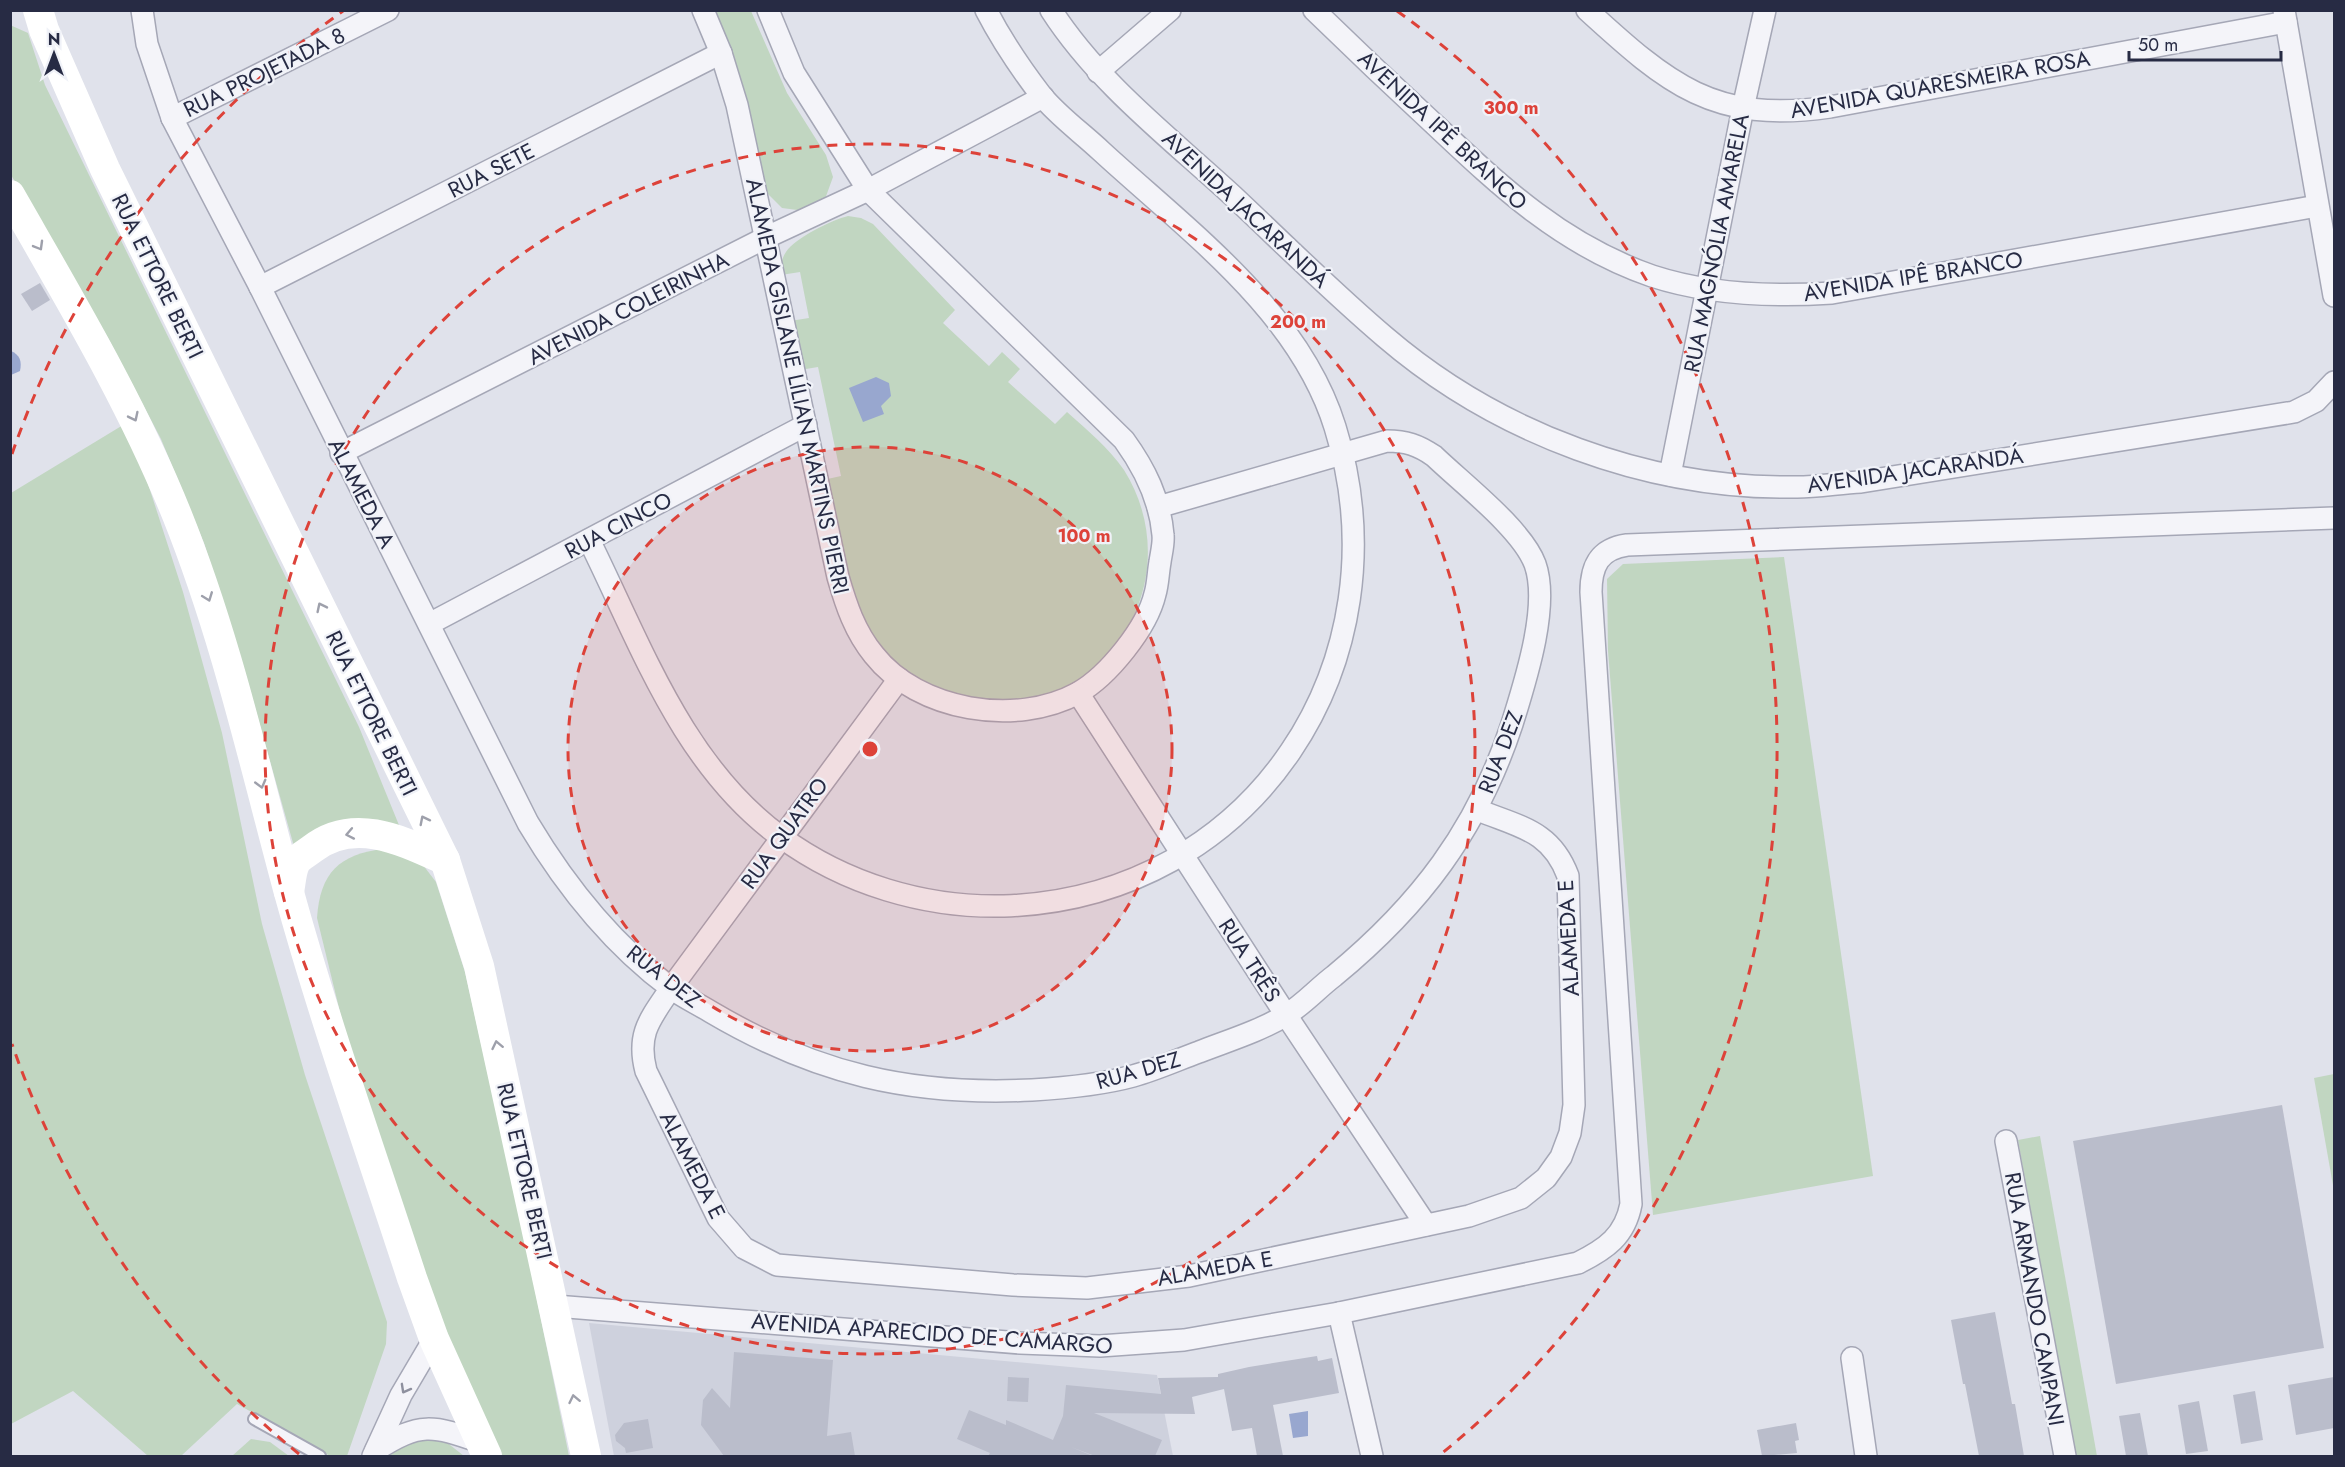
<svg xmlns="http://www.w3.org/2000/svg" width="2345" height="1467" viewBox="0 0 2345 1467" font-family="Jost,sans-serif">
	<rect width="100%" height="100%" fill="#e0e2eb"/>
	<!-- built -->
	<polygon fill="#ced1dd" points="589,1323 1157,1375 1173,1456 614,1456"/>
	<!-- green -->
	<g fill="#c1d6c1">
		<polygon points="708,11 751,11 787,93 826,155 833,177 825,199 805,211 782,208 766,192"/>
		<polygon points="10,25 28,33 45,85 359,727 401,830 295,850 243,665 204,543 161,439 108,338 11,175"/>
		<path d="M848 216 861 218 873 224 955 310 943 323 989 366 1002 352 1020 369 1008 382 1055 424 1067 412C1087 430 1109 448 1124 470 1184 566 1125 690 1013 702 1004 703 994 706 986 705 973 704 959 696 947 692 936 689 922 687 913 681 905 677 865 633 860 625 854 614 853 597 850 585 841 550 832 515 823 480L841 476 818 367 800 370 790 321 809 318 800 272 781 275C781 267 781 259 786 252 795 238 832 220 848 216Z"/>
		<polygon points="128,422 183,592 222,733 262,924 305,1075 387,1322 386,1344 347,1456 330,1456 237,1404 181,1456 148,1456 73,1391 11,1424 11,493"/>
		<polygon points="1784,557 1873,1176 1653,1215 1608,651 1607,579 1623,564"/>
		<path d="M384 849 423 865 436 882 465 972 521 1222 569 1456H500L439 1321 350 1053 317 918C320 873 339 854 384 849Z"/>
		<polygon points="2334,1074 2334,1191 2314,1078"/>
		<polygon points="2040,1136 2097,1456 2074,1456 2018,1140"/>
		<polygon points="429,1437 445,1441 464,1456 388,1456 398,1446"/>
		<polygon points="251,1439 270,1442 289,1456 232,1456"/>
	</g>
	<!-- water -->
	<g fill="#98a7cf">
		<path d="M11 351C20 355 22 361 20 371L11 375Z"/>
		<polygon points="876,377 889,383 891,396 881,406 884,414 863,422 849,388"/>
		<polygon points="1308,1411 1308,1436 1293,1438 1289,1414"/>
	</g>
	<!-- building -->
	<g fill="#babdcb">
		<polygon points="40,283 50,300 32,311 21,294"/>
		<polygon points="2282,1105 2324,1348 2116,1384 2073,1141"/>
		<polygon points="1995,1312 2012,1404 2015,1404 2024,1456 1979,1456 1965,1384 1963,1384 1951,1320"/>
		<polygon points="734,1352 833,1360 827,1436 851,1432 855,1456 724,1456 701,1425 703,1400 712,1388 730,1408"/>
		<polygon points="1317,1356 1318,1361 1332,1358 1339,1393 1273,1405 1283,1456 1257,1456 1252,1428 1232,1431 1224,1389 1192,1397 1195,1414 1094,1413 1162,1440 1155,1456 1095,1456 1071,1447 1093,1456 988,1456 990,1453 957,1439 969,1410 1006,1425 1006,1420 1053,1440 1063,1416 1066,1385 1161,1394 1158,1378 1218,1377 1218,1374 1249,1367"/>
		<polygon points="1008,1377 1029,1378 1028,1402 1007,1401"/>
		<polygon points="2334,1377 2334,1428 2296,1435 2288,1385"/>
		<polygon points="2255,1391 2263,1440 2241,1444 2233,1395"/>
		<polygon points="2199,1401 2208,1451 2186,1454 2178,1405"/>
		<polygon points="2140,1413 2148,1456 2126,1456 2119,1416"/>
		<polygon points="648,1419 653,1448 626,1453 625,1448 616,1441 615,1435 624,1423"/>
		<polygon points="1796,1423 1799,1440 1795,1441 1797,1453 1762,1456 1757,1430"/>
	</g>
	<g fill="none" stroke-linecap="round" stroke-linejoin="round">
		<!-- lane casing -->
		<g stroke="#a5a7b6" stroke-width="14">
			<polyline id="lane" points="254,1419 320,1456"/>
		</g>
		<!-- street casing -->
		<g stroke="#a5a7b6" stroke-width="24">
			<g id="street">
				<path d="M142 10 147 44 172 118 260 287 528 823C565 885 613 945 671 988 683 997 698 1004 711 1012 816 1074 911 1096 1032 1090 1066 1088 1100 1085 1133 1076 1155 1070 1177 1060 1199 1052 1227 1041 1260 1031 1286 1015 1303 1005 1318 988 1334 976 1420 905 1477 830 1512 724 1525 682 1550 606 1535 564 1522 529 1462 483 1434 456 1418 445 1406 441 1387 441L1158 507"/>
				<path d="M703 10 721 53 737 105 838 577C846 605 855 632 874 655 918 711 1016 727 1078 693 1108 676 1147 628 1155 594 1158 584 1158 573 1160 562 1161 554 1164 544 1163 535 1160 499 1145 469 1124 440L868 190 794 73 768 10"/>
				<path d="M1051 10C1098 83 1170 138 1233 196 1283 243 1332 292 1385 337 1497 433 1649 490 1797 487 1818 487 1840 483 1861 482L2294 412 2316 401 2334 382"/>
				<path d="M1314 10C1353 48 1393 86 1433 123 1501 187 1562 245 1652 276 1710 295 1772 297 1832 293L2317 206"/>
				<path d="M1587 10C1668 84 1714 124 1830 107L2286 22"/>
				<polyline points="2284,10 2334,296"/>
				<polyline points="1098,72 1170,10"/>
				<polyline points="172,118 388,10"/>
				<polyline points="260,287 721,53"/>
				<polyline points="341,453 767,237 868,190 1043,97"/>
				<polyline points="1670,475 1743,108 1765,10"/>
				<path d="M589 540C641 645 683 766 781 837 845 884 925 908 1004 906 1254 898 1408 661 1335 427 1299 311 1188 231 1101 151 1082 133 1058 116 1041 95 1021 69 1001 39 986 10"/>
				<polyline points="429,624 806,425"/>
				<path d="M899 679 671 988C651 1018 636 1033 646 1071L718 1218 744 1248 777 1265 1013 1285 1087 1288 1189 1276 1469 1216 1521 1198 1546 1178 1561 1157 1570 1133 1574 1105 1568 876C1551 830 1519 827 1478 810"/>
				<polyline points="1078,693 1286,1015 1426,1225"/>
				<polyline points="2006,1141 2065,1456"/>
				<path d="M555 1306 1020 1343 1100 1346 1184 1340 1339 1313 1578 1263C1606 1249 1625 1236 1631 1204L1591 592C1591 566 1599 549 1627 545L2334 518"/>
				<polyline points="1339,1313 1372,1456"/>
				<polyline points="1852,1358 1866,1456"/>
				<path d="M376 1450C420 1422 432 1425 480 1442"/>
				<polyline points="373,1456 401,1395 434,1339"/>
			</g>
		</g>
		<!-- lane -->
		<use href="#lane" stroke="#f4f4f9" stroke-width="10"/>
		<!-- street -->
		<use href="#street" stroke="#f4f4f9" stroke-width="21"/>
		<!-- secondary -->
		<g stroke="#fff" stroke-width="30">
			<polyline points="38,10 44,30 105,169 445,860 479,966 586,1456"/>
			<path d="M10 195C70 300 132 403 177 515 226 637 254 763 288 889 324 1020 370 1149 412 1278L434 1339 487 1456"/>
			<path d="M289 892C291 883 291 872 295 864 297 858 307 853 312 849 354 816 403 841 445 860"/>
		</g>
	</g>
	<!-- one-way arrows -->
	<defs><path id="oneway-chevron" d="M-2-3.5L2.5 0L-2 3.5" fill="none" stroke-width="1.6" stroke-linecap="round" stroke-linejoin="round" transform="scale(1.5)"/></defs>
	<g stroke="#9ea0ab">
		<use href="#oneway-chevron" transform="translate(39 246) rotate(60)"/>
		<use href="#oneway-chevron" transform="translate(134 417) rotate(64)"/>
		<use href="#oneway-chevron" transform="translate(208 597) rotate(69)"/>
		<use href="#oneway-chevron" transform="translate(321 607) rotate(-116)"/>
		<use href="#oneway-chevron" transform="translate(261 784) rotate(75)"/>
		<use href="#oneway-chevron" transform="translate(424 820) rotate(-117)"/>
		<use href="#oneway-chevron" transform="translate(350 834) rotate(169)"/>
		<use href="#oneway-chevron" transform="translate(497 1045) rotate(-102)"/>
		<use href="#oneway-chevron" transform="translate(574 1399) rotate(-102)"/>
	</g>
	<use stroke="#8e909e" href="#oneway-chevron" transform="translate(405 1389) rotate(119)"/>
	<!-- distance rings -->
	<circle cx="870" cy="749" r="302" fill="#dd4239" fill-opacity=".12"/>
	<g fill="none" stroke="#dd4239" stroke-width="3" stroke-dasharray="10 8">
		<circle cx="870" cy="749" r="302"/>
		<circle cx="870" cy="749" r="605"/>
		<path d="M299 1454A907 907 0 0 1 12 1044M12 454A907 907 0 0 1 343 11M1397 11A907 907 0 0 1 1441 1454"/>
	</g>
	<g text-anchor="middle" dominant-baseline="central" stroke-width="4.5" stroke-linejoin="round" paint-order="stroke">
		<!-- street labels -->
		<g font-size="22" fill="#272b44" stroke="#f0f2f8">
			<text transform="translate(264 72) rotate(-26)">RUA PROJETADA 8</text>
			<text transform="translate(1940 84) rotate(-10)">AVENIDA QUARESMEIRA ROSA</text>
			<text transform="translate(1443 130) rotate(43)">AVENIDA IPÊ BRANCO</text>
			<text transform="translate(491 170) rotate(-27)">RUA SETE</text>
			<text transform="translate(1246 209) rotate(43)">AVENIDA JACARANDÁ</text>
			<text transform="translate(1716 243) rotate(-79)">RUA MAGNÓLIA AMARELA</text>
			<text transform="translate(158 276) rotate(64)">RUA ETTORE BERTI</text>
			<text transform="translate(1913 276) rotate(-9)">AVENIDA IPÊ BRANCO</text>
			<text transform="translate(628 308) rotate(-27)">AVENIDA COLEIRINHA</text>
			<text transform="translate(798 386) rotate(78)">ALAMEDA GISLANE LÍLIAN MARTINS PIERRI</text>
			<text transform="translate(1915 470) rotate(-8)">AVENIDA JACARANDÁ</text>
			<text transform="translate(362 493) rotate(63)">ALAMEDA A</text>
			<text transform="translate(618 525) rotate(-28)">RUA CINCO</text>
			<text transform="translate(372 713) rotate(64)">RUA ETTORE BERTI</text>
			<text transform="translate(1500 752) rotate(-69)">RUA DEZ</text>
			<text transform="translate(784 833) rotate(-54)">RUA QUATRO</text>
			<text transform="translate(1568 938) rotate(-93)">ALAMEDA E</text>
			<text transform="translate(1250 960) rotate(57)">RUA TRÊS</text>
			<text transform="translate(664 976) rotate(38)">RUA DEZ</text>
			<text transform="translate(1138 1070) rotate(-16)">RUA DEZ</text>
			<text transform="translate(693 1165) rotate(63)">ALAMEDA E</text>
			<text transform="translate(525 1171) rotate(77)">RUA ETTORE BERTI</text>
			<text transform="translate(1215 1268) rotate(-10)">ALAMEDA E</text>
			<text transform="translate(2035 1299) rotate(80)">RUA ARMANDO CAMPANI</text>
			<text transform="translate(932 1333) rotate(4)">AVENIDA APARECIDO DE CAMARGO</text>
		</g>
	</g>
	<circle cx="870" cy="749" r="9" fill="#dd4239" stroke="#f0f2f8" stroke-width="3"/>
	<g font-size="18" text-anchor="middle" font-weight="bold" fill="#dd4239" stroke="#f0f2f8" stroke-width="4.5" stroke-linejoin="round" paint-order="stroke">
		<text x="1511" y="114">300 m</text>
		<text x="1298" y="328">200 m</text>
		<text x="1084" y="542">100 m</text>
	</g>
	<!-- border -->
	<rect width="2345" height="1467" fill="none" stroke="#272b44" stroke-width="24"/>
	<!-- north arrow -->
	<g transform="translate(54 54)" stroke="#f0f2f8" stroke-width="4.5" paint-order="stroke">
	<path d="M0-4.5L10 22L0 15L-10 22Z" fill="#272b44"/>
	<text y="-9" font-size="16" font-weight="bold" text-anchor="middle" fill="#272b44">N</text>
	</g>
	<!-- scale -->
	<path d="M2129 51v9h152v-9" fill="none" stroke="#272b44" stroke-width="3"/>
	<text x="2138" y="51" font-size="18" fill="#272b44" stroke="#f0f2f8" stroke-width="4.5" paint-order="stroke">50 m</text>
</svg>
